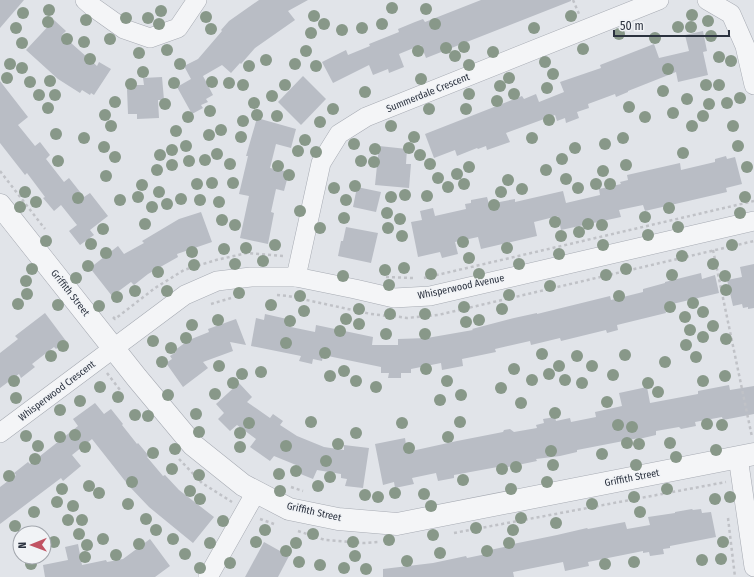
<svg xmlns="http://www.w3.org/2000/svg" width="754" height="577" viewBox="0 0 754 577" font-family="'Fira Sans Condensed',sans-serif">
	<rect width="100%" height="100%" fill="#e1e4e9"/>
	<!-- building -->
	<g fill="#b9bdc5">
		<polygon points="0,0 24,0 0,28"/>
		<polygon points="259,0 308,0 288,11 295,20 255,48 241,64 240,63 231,73 222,65 203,76 213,95 206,99 208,102 201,105 203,108 192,114 177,87 191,79 184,66 198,59 222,31 221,30 229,21"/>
		<polygon points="481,0 571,0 571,1 426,58 421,45 399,54 404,67 389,73 388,69 373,75 369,65 333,83 322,62 346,50 348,55 370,46 369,44 399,32 398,29 415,22 423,19 425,22"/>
		<polygon points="54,20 66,31 62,35 97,66 99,62 111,69 94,95 91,93 90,95 82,90 80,93 58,79 26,50"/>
		<polygon points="703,31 707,51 703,52 708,75 678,82 676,72 628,91 628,92 616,97 615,94 588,104 589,108 577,112 579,118 566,123 565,118 557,121 555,115 506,133 510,142 487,150 486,146 478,149 477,148 457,156 455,150 434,158 425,134 522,96 524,99 536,94 539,102 564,92 560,82 601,68 600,65 654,44 659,58 689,51 685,35"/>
		<polygon points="303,76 326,99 301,125 278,102"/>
		<polygon points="162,77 164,100 158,100 159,118 137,119 137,114 128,114 127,89 135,89 135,85 144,85 143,78"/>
		<polygon points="0,81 28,117 18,125 35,146 40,142 50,155 46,159 64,182 69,178 84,197 90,193 108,216 90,230 94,235 80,245 69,231 77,225 61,205 54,211 43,198 45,197 27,173 25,175 0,143"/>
		<polygon points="257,118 296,129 291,148 276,144 270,168 289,172 284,191 276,189 271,212 274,213 268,244 240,238 249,196 239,194 248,156 246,156"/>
		<polygon points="379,146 407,149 406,164 411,164 409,188 375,185"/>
		<polygon points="726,156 727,159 735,157 742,184 726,188 727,192 645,211 643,205 619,210 621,217 561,230 558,216 534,222 537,236 481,249 478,237 455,242 458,254 442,258 440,252 418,257 411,222 422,220 420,211 433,208 435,216 466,209 465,204 471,203 471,200 487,197 489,204 515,199 515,202 563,191 566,203 600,195 599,189 621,184 620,182 628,180 627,175 680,163 681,170 715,162 715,159"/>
		<polygon points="357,187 381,192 376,212 353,207"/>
		<polygon points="201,212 212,242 177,254 178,257 148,274 134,285 131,282 112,296 90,268 118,246 124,254 144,243 142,241 179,219"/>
		<polygon points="346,227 378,233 371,263 338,256 341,241 343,241"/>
		<polygon points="754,264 754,308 748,309 748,307 743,308 742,304 733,306 727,280 742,277 740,267"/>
		<polygon points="701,273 702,279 715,275 719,293 664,306 666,313 617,325 618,330 607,333 606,330 561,341 560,338 531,345 530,341 495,349 496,352 462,359 463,366 442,370 441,363 411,369 411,373 401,373 401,378 388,378 389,373 381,373 381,367 323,355 322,361 313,359 312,364 299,361 301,356 251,346 256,318 264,320 265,314 287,319 286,326 315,332 316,325 373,337 372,345 398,345 398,339 427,338 473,330 472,329 514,318 537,313 537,314 610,296 611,300 643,292 643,289 665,283 665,282"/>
		<polygon points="45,313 66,341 56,349 54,347 32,364 35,367 21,378 19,374 0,388 0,353 18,339 15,336"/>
		<polygon points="236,319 246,345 230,342 233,351 203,362 208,368 183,387 166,363 172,359 170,356 176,352 175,350 189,340 209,332 208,329"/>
		<polygon points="239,383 252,397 247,402 270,418 273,414 283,421 280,425 297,436 324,447 344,450 344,445 369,448 363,488 345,486 347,479 341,478 341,474 317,470 313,479 298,473 301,467 274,456 270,461 250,447 256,439 237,425 230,431 218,419 224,413 216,404"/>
		<polygon points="729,385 730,390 754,386 754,414 723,420 722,417 695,422 696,426 681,429 679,427 656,431 656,435 639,439 639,438 577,450 577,452 560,456 536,459 537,461 503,468 503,466 454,475 454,478 438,481 436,473 412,478 414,484 395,488 394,482 383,485 375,444 405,438 407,452 457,441 503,432 504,430 510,429 514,432 537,428 536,425 544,423 543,419 555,417 556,421 570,418 571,422 596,417 595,412 622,406 619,393 647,387 650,403 698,394 698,391"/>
		<polygon points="95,403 104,414 111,409 123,424 122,425 137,444 138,443 149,456 147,457 163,476 165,475 179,490 214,517 193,543 149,507 129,486 92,439 72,455 81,466 63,481 61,478 0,524 0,487 16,475 14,473 28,462 30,464 78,426 73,419"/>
		<polygon points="692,509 693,510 701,509 702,513 711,512 716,537 670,546 670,548 663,549 664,554 650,556 649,552 643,553 643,551 588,562 589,566 565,571 563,562 513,572 514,577 383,577 383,569 433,563 466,556 467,558 491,553 490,550 513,545 513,544 557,535 587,528 588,529 625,522 627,529 650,525 648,517 675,513 675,512"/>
		<polygon points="150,539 170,566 155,577 45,577 43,565 68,560 65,547 78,544 82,565 106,560 107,562 123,559"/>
		<polygon points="264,542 289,556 278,577 245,577"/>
	</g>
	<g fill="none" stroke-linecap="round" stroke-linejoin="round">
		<!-- minor casing -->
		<g stroke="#a7abb3" stroke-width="20">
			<g id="minor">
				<polyline points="85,0 93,7 124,29 150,38 178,28 197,0"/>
				<polyline points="707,0 731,14 745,46 754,85"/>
				<polyline points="296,277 321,163 339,134 366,117 659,0"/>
				<polyline points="0,433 185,295 217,281 251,277 296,277 355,289 394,298 430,296 754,221"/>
				<polyline points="738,457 754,567"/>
				<polyline points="208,577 256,492"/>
			</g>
		</g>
		<!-- tertiary casing -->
		<g stroke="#a7abb3" stroke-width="23">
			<polyline id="tertiary" points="0,205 137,378 193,445 243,485 289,509 338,519 397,524 754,454"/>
		</g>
		<!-- path -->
		<g stroke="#c0c2c7" stroke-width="2.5" stroke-dasharray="3 3" stroke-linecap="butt">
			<polyline points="573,0 579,14"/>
			<polyline points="0,171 45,229"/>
			<polyline points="713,250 752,437"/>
			<polyline points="386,277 413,278"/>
			<polyline points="424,278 754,201"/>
			<polyline points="277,295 288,296 371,314 388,316"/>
			<polyline points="211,304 231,298"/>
			<polyline points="393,316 407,318 438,315 754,241"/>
			<polyline points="113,317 115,319 155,288 184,270 216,260 247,253 283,256"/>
			<polyline points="107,373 120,390"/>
			<polyline points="179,459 202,483 232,502"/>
			<polyline points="291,487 303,491"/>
			<polyline points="728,518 735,577"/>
			<polyline points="260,519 274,524"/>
			<polyline points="298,531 325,540 364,543 378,542"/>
			<polyline points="454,533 726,482"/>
		</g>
		<!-- minor -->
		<use href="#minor" stroke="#f4f5f7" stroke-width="19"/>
		<!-- tertiary -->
		<use href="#tertiary" stroke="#f4f5f7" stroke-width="22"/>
	</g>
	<!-- trees -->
	<g fill="#889889">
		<circle cx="392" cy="8" r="6"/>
		<circle cx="426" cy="9" r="6"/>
		<circle cx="49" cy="10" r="6"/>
		<circle cx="161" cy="11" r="6"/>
		<circle cx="23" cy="13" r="6"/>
		<circle cx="692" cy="15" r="6"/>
		<circle cx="314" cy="16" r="6"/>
		<circle cx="571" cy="16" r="6"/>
		<circle cx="206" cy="17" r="6"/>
		<circle cx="126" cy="18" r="6"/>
		<circle cx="148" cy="18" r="6"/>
		<circle cx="86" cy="20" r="6"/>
		<circle cx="708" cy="21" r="6"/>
		<circle cx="48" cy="22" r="6"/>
		<circle cx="159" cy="24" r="6"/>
		<circle cx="324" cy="24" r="6"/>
		<circle cx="382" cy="24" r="6"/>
		<circle cx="435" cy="24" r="6"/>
		<circle cx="678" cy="27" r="6"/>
		<circle cx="691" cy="27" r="6"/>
		<circle cx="16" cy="28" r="6"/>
		<circle cx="362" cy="28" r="6"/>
		<circle cx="534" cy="28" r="6"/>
		<circle cx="211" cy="29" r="6"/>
		<circle cx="342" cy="30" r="6"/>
		<circle cx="311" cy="33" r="6"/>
		<circle cx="619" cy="34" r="6"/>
		<circle cx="711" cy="36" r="6"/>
		<circle cx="655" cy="38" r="6"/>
		<circle cx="67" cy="39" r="6"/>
		<circle cx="110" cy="39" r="6"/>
		<circle cx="84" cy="42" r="6"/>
		<circle cx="22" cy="43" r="6"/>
		<circle cx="464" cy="47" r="6"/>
		<circle cx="446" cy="48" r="6"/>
		<circle cx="583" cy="49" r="6"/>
		<circle cx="167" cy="50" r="6"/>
		<circle cx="306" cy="51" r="6"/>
		<circle cx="418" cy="51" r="6"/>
		<circle cx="493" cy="52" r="6"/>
		<circle cx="139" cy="53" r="6"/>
		<circle cx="455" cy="56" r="6"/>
		<circle cx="719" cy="57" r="6"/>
		<circle cx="90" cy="59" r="6"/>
		<circle cx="266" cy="60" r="6"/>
		<circle cx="731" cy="61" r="6"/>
		<circle cx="545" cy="62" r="6"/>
		<circle cx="10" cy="64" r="6"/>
		<circle cx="180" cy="64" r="6"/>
		<circle cx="295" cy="64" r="6"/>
		<circle cx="469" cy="65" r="6"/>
		<circle cx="249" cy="66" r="6"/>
		<circle cx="316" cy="66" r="6"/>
		<circle cx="22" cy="68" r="6"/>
		<circle cx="668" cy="69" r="6"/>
		<circle cx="143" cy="72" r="6"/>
		<circle cx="553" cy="74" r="6"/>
		<circle cx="7" cy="78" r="6"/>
		<circle cx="509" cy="78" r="6"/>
		<circle cx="421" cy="79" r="6"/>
		<circle cx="50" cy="81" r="6"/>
		<circle cx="30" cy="82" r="6"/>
		<circle cx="212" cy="82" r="6"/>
		<circle cx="174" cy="83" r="6"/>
		<circle cx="229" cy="83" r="6"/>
		<circle cx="131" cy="84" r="6"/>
		<circle cx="243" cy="85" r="6"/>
		<circle cx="285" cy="85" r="6"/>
		<circle cx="706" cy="85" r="6"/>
		<circle cx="719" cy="85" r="6"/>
		<circle cx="500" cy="86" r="6"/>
		<circle cx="547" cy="88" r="6"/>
		<circle cx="663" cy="91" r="6"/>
		<circle cx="365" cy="92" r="6"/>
		<circle cx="469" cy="94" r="6"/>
		<circle cx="514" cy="94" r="6"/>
		<circle cx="39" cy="95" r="6"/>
		<circle cx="55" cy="95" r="6"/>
		<circle cx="272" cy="96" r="6"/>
		<circle cx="740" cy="98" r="6"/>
		<circle cx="687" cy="99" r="6"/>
		<circle cx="497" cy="101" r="6"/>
		<circle cx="115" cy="102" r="6"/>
		<circle cx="254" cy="103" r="6"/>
		<circle cx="727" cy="103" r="6"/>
		<circle cx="165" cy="104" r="6"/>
		<circle cx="709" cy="104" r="6"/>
		<circle cx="629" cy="107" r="6"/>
		<circle cx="48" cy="108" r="6"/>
		<circle cx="333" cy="109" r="6"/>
		<circle cx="429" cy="109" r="6"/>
		<circle cx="466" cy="109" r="6"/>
		<circle cx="210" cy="111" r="6"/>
		<circle cx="673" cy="113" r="6"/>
		<circle cx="105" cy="115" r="6"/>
		<circle cx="257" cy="115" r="6"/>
		<circle cx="277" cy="116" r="6"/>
		<circle cx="703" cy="116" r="6"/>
		<circle cx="188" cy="117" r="6"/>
		<circle cx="645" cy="117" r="6"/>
		<circle cx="549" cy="120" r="6"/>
		<circle cx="243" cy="121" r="6"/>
		<circle cx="320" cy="122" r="6"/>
		<circle cx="111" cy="126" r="6"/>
		<circle cx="391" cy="126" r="6"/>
		<circle cx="692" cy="126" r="6"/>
		<circle cx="733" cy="126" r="6"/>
		<circle cx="221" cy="130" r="6"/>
		<circle cx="176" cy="131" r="6"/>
		<circle cx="56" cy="134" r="6"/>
		<circle cx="209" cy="135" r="6"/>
		<circle cx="241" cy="137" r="6"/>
		<circle cx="414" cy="137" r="6"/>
		<circle cx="84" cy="138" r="6"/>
		<circle cx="532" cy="138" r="6"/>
		<circle cx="623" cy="138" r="6"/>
		<circle cx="305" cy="140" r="6"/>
		<circle cx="354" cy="144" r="6"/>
		<circle cx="605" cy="144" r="6"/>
		<circle cx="186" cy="146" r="6"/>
		<circle cx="738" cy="146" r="6"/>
		<circle cx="104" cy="147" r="6"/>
		<circle cx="409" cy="148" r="6"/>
		<circle cx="575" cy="148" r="6"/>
		<circle cx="375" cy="149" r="6"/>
		<circle cx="172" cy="150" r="6"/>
		<circle cx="298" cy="151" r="6"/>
		<circle cx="316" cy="152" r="6"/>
		<circle cx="683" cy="153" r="6"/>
		<circle cx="217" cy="154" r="6"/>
		<circle cx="160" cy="155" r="6"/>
		<circle cx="420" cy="155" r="6"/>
		<circle cx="115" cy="157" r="6"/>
		<circle cx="562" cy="159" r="6"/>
		<circle cx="205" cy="160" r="6"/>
		<circle cx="58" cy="161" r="6"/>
		<circle cx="189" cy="161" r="6"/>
		<circle cx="361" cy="161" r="6"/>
		<circle cx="374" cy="162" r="6"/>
		<circle cx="230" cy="164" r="6"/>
		<circle cx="430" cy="164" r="6"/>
		<circle cx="172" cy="165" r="6"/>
		<circle cx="626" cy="165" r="6"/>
		<circle cx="278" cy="166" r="6"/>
		<circle cx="469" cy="167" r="6"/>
		<circle cx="747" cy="167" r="6"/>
		<circle cx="157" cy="170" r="6"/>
		<circle cx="546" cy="170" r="6"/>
		<circle cx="603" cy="171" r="6"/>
		<circle cx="457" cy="174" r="6"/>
		<circle cx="289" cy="175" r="6"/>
		<circle cx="106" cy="176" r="6"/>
		<circle cx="438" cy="178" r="6"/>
		<circle cx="566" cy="179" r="6"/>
		<circle cx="508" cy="180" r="6"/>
		<circle cx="212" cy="183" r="6"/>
		<circle cx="233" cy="183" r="6"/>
		<circle cx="197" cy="184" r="6"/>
		<circle cx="464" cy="184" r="6"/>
		<circle cx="596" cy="184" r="6"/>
		<circle cx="610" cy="184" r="6"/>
		<circle cx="142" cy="185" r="6"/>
		<circle cx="355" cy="186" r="6"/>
		<circle cx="448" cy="187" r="6"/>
		<circle cx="334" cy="188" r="6"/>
		<circle cx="578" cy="188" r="6"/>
		<circle cx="522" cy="189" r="6"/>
		<circle cx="25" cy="192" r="6"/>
		<circle cx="159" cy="192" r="6"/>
		<circle cx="501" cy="192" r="6"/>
		<circle cx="405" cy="195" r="6"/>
		<circle cx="427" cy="196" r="6"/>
		<circle cx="138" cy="197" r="6"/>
		<circle cx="391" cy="197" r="6"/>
		<circle cx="745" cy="197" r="6"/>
		<circle cx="78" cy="198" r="6"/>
		<circle cx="181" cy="199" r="6"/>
		<circle cx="120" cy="200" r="6"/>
		<circle cx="200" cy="200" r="6"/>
		<circle cx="346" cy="200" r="6"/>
		<circle cx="36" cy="202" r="6"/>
		<circle cx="219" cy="202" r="6"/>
		<circle cx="167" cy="204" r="6"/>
		<circle cx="494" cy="205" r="6"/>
		<circle cx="20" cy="207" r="6"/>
		<circle cx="152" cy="207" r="6"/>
		<circle cx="669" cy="208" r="6"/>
		<circle cx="300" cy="211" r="6"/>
		<circle cx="387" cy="213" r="6"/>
		<circle cx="740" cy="213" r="6"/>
		<circle cx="645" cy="217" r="6"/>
		<circle cx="344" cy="218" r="6"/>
		<circle cx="400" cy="219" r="6"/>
		<circle cx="222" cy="220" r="6"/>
		<circle cx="555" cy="222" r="6"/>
		<circle cx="145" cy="224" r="6"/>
		<circle cx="588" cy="224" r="6"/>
		<circle cx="235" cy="225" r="6"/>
		<circle cx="602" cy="225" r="6"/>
		<circle cx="678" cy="227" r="6"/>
		<circle cx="320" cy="228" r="6"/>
		<circle cx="388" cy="228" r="6"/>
		<circle cx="103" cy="229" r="6"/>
		<circle cx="579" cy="232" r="6"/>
		<circle cx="648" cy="235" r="6"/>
		<circle cx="402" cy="236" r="6"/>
		<circle cx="561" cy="236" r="6"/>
		<circle cx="46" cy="241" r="6"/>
		<circle cx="463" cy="242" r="6"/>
		<circle cx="91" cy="244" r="6"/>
		<circle cx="275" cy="245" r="6"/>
		<circle cx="603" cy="245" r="6"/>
		<circle cx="732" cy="245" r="6"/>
		<circle cx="246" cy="248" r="6"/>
		<circle cx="507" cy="248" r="6"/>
		<circle cx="224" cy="249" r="6"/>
		<circle cx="192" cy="252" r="6"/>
		<circle cx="106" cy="253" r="6"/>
		<circle cx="559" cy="254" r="6"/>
		<circle cx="682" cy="256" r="6"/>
		<circle cx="469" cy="258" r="6"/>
		<circle cx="263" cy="261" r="6"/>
		<circle cx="235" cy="264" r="6"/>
		<circle cx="519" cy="264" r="6"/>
		<circle cx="713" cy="264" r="6"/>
		<circle cx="194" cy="265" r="6"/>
		<circle cx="88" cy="266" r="6"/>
		<circle cx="404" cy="268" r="6"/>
		<circle cx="32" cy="269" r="6"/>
		<circle cx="626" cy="269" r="6"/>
		<circle cx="385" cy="270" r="6"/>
		<circle cx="158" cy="272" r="6"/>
		<circle cx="431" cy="274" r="6"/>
		<circle cx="479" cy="274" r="6"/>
		<circle cx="606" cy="275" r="6"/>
		<circle cx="672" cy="275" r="6"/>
		<circle cx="343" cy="276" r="6"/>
		<circle cx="725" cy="276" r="6"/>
		<circle cx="76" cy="278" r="6"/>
		<circle cx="26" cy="281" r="6"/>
		<circle cx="389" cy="285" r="6"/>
		<circle cx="550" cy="286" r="6"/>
		<circle cx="726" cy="290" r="6"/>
		<circle cx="135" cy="291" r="6"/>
		<circle cx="167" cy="291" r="6"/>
		<circle cx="239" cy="293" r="6"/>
		<circle cx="27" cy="294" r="6"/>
		<circle cx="509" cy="295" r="6"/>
		<circle cx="300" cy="296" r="6"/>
		<circle cx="619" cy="296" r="6"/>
		<circle cx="117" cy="297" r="6"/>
		<circle cx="693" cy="303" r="6"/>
		<circle cx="18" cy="304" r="6"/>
		<circle cx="58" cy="305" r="6"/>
		<circle cx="271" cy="305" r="6"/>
		<circle cx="99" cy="306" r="6"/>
		<circle cx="464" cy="307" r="6"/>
		<circle cx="670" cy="307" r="6"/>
		<circle cx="359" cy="309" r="6"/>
		<circle cx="502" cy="309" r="6"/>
		<circle cx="304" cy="311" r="6"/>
		<circle cx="703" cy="312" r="6"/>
		<circle cx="390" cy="314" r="6"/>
		<circle cx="425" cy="314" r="6"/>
		<circle cx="685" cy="317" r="6"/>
		<circle cx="346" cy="319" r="6"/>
		<circle cx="218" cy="320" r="6"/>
		<circle cx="479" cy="320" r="6"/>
		<circle cx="290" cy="321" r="6"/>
		<circle cx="466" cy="322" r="6"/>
		<circle cx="359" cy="324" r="6"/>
		<circle cx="192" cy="325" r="6"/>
		<circle cx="713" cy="326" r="6"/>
		<circle cx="690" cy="330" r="6"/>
		<circle cx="340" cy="331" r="6"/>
		<circle cx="386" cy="334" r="6"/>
		<circle cx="425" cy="334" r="6"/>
		<circle cx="703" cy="337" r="6"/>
		<circle cx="186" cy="338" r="6"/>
		<circle cx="726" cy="339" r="6"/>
		<circle cx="153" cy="341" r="6"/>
		<circle cx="286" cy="343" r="6"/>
		<circle cx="686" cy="345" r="6"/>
		<circle cx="63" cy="346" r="6"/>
		<circle cx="171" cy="348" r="6"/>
		<circle cx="325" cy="353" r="6"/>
		<circle cx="542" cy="354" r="6"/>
		<circle cx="625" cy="355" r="6"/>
		<circle cx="51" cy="356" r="6"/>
		<circle cx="577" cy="356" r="6"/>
		<circle cx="696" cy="357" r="6"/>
		<circle cx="162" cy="362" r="6"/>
		<circle cx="665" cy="362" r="6"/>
		<circle cx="219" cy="366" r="6"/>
		<circle cx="559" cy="366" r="6"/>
		<circle cx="592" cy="366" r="6"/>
		<circle cx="426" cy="369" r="6"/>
		<circle cx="514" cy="369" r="6"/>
		<circle cx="344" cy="371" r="6"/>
		<circle cx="261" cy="372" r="6"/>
		<circle cx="242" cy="374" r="6"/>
		<circle cx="549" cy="374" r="6"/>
		<circle cx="613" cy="375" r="6"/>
		<circle cx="330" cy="376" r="6"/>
		<circle cx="725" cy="376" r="6"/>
		<circle cx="532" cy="380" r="6"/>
		<circle cx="565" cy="380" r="6"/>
		<circle cx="14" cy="381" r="6"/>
		<circle cx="356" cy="381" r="6"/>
		<circle cx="447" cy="381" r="6"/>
		<circle cx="703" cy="381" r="6"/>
		<circle cx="233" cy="383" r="6"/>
		<circle cx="582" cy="383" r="6"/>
		<circle cx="648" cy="383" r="6"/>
		<circle cx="100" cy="387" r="6"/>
		<circle cx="376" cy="387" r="6"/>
		<circle cx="501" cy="388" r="6"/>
		<circle cx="658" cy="392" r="6"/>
		<circle cx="215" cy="394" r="6"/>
		<circle cx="168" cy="395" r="6"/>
		<circle cx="461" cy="395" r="6"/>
		<circle cx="118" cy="397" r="6"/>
		<circle cx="16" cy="398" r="6"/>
		<circle cx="440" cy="400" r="6"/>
		<circle cx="80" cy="401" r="6"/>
		<circle cx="607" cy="402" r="6"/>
		<circle cx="521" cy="403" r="6"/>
		<circle cx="60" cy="410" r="6"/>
		<circle cx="555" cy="413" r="6"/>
		<circle cx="196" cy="414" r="6"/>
		<circle cx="135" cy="415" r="6"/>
		<circle cx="148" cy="416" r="6"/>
		<circle cx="311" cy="422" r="6"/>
		<circle cx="460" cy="422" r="6"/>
		<circle cx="249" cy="423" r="6"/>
		<circle cx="402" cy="423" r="6"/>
		<circle cx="707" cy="424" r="6"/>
		<circle cx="618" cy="425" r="6"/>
		<circle cx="722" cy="425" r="6"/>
		<circle cx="632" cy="427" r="6"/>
		<circle cx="199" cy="432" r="6"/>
		<circle cx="240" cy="433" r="6"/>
		<circle cx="356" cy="433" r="6"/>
		<circle cx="75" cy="435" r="6"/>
		<circle cx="26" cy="436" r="6"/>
		<circle cx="60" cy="437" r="6"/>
		<circle cx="448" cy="437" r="6"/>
		<circle cx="627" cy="443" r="6"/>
		<circle cx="670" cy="443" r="6"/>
		<circle cx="338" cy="444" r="6"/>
		<circle cx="639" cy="444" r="6"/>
		<circle cx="38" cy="446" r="6"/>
		<circle cx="286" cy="446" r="6"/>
		<circle cx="85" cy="447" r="6"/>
		<circle cx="240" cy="447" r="6"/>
		<circle cx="409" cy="448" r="6"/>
		<circle cx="175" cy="449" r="6"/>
		<circle cx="716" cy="450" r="6"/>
		<circle cx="551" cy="451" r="6"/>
		<circle cx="153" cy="453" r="6"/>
		<circle cx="602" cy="454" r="6"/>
		<circle cx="676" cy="457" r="6"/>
		<circle cx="35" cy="459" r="6"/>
		<circle cx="326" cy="461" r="6"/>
		<circle cx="553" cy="465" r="6"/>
		<circle cx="636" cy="465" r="6"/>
		<circle cx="516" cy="467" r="6"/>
		<circle cx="172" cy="469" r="6"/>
		<circle cx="502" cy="469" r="6"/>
		<circle cx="296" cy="471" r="6"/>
		<circle cx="279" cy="474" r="6"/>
		<circle cx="199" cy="475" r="6"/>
		<circle cx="9" cy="476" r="6"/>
		<circle cx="330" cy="477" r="6"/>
		<circle cx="463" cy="480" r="6"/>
		<circle cx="132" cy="482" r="6"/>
		<circle cx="547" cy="482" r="6"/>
		<circle cx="89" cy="486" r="6"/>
		<circle cx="318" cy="486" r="6"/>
		<circle cx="62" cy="489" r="6"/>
		<circle cx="511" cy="489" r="6"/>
		<circle cx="667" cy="489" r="6"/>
		<circle cx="190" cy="491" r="6"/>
		<circle cx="280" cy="491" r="6"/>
		<circle cx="99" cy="493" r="6"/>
		<circle cx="395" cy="493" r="6"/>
		<circle cx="424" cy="494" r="6"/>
		<circle cx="365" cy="495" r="6"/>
		<circle cx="378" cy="497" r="6"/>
		<circle cx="634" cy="497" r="6"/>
		<circle cx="730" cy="497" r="6"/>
		<circle cx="200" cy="499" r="6"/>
		<circle cx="715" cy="499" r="6"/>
		<circle cx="57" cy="502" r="6"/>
		<circle cx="128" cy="504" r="6"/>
		<circle cx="592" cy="504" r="6"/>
		<circle cx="73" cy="506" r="6"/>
		<circle cx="431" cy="506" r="6"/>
		<circle cx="34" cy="512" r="6"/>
		<circle cx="640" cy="512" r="6"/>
		<circle cx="521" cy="518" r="6"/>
		<circle cx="146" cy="519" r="6"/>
		<circle cx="68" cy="520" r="6"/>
		<circle cx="82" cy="520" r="6"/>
		<circle cx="223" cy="521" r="6"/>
		<circle cx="556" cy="523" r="6"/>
		<circle cx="15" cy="526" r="6"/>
		<circle cx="476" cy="528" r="6"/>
		<circle cx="156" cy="530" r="6"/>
		<circle cx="265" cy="530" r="6"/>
		<circle cx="513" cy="530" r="6"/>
		<circle cx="79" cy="534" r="6"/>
		<circle cx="313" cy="534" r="6"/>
		<circle cx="433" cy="535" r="6"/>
		<circle cx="103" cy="539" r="6"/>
		<circle cx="173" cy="539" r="6"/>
		<circle cx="389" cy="540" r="6"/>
		<circle cx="54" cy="542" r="6"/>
		<circle cx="256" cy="542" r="6"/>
		<circle cx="353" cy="542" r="6"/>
		<circle cx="723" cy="542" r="6"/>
		<circle cx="210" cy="543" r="6"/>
		<circle cx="296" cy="543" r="6"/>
		<circle cx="509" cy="543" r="6"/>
		<circle cx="139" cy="544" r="6"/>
		<circle cx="87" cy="545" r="6"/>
		<circle cx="286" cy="551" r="6"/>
		<circle cx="487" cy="551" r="6"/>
		<circle cx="440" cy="553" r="6"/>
		<circle cx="185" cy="554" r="6"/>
		<circle cx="116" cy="555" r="6"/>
		<circle cx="355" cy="556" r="6"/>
		<circle cx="85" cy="557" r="6"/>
		<circle cx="721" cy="559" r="6"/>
		<circle cx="702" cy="560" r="6"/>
		<circle cx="407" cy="561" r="6"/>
		<circle cx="299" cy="562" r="6"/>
		<circle cx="634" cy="562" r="6"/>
		<circle cx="230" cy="563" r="6"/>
		<circle cx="31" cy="564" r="6"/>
		<circle cx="605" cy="564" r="6"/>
		<circle cx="320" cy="565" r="6"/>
		<circle cx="200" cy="568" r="6"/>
		<circle cx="344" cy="568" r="6"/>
		<circle cx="366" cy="569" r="6"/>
	</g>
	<g text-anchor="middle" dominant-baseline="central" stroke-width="3" stroke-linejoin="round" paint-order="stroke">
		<!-- street labels -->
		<g font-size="10" fill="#2b323f" stroke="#f1f3f6">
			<text transform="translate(428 93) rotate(-22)">Summerdale Crescent</text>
			<text transform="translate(461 287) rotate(-12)">Whisperwood Avenue</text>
			<text transform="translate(70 293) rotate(52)">Griffith Street</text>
			<text transform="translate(57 391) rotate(-37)">Whisperwood Crescent</text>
			<text transform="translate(632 478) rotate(-11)">Griffith Street</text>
			<text transform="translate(314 512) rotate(13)">Griffith Street</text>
		</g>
	</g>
	<!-- north arrow -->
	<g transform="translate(32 545) rotate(269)"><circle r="19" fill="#f1f3f6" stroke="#a2a6ad"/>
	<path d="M0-3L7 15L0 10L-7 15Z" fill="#c15363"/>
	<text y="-6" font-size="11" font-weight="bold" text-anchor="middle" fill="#2b323f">N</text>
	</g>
	<!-- scale -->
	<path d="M614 30v6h115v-6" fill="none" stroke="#2b323f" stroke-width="2"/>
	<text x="620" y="30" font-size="12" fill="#2b323f" stroke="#f1f3f6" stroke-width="3" paint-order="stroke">50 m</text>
</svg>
